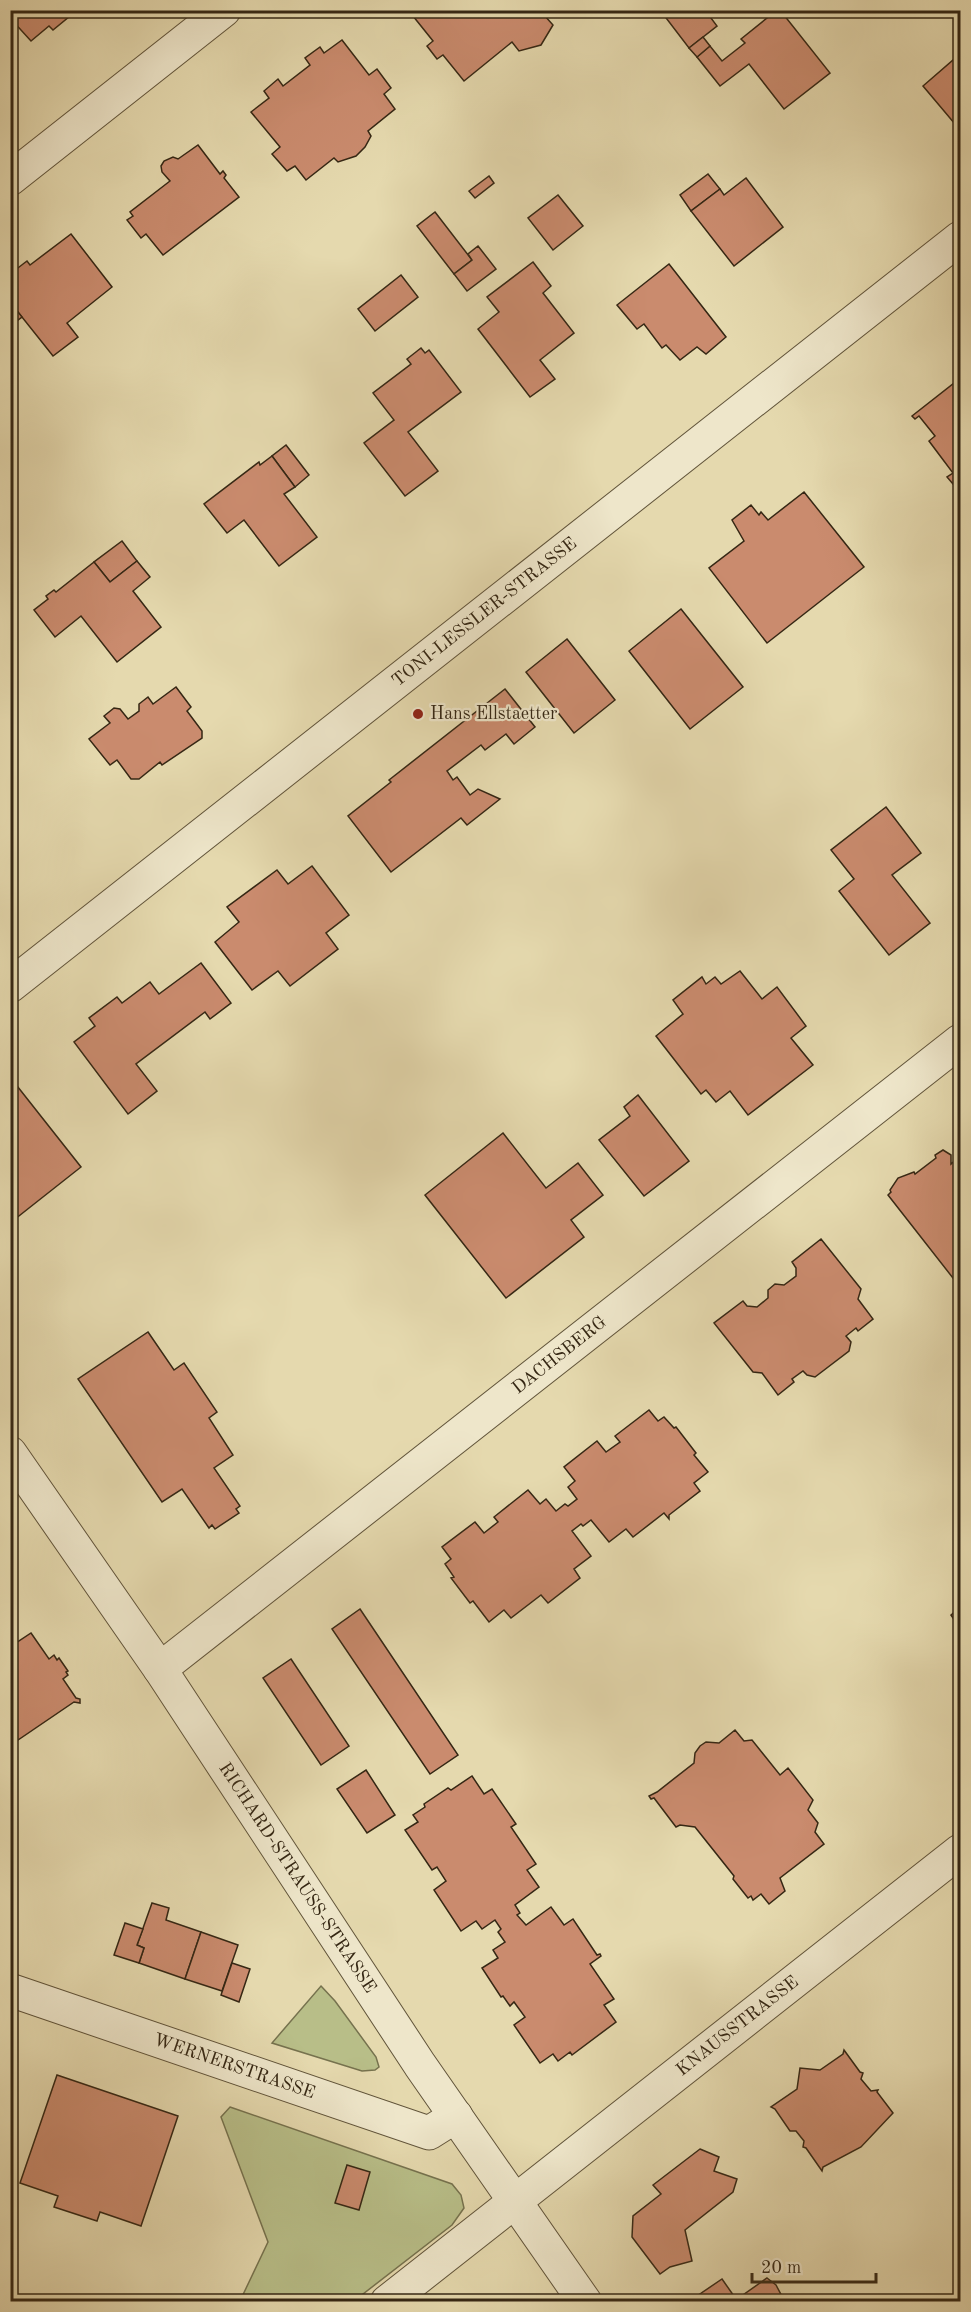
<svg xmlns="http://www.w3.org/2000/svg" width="971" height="2312" viewBox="0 0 971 2312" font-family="'Old Standard TT',serif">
	<rect width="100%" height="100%" fill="#e5d9ae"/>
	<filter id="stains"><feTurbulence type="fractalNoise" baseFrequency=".00333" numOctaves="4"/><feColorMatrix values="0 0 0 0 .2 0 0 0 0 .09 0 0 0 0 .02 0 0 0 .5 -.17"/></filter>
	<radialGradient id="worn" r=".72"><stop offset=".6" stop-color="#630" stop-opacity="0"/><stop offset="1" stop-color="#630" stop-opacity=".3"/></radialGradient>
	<!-- green -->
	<g fill="#b8be88" stroke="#76724e" stroke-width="1.5">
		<polygon points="321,1986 335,2001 376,2057 379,2067 375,2070 362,2071 272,2043"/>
		<polygon points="230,2107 452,2184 461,2195 464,2208 452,2225 354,2301 240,2301 268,2242 221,2117"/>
	</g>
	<!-- building -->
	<g fill="#ca8b6e" stroke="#352714" stroke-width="1.5">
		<polygon points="10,10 70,10 68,12 70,16 53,30 49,26 31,41 10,18"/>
		<polygon points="419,10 552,10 545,16 553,25 541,45 519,51 512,42 464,81 443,55 437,59 427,46 433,41 413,16"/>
		<polygon points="660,10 705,10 717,26 689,48"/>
		<polygon points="777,10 780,10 830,73 784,109 749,64 720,86 697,57 710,46 722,61 745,43 741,39"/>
		<polygon points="703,37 710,46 697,57 689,48"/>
		<polygon points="342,40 369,75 377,69 391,88 384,94 395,109 368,131 371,136 365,147 356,156 338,162 334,158 306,180 295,166 287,171 272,154 280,147 251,112 269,98 264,91 278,79 283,86 310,65 305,58 320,47 324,53"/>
		<polygon points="960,54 960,130 923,86"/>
		<polygon points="198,145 220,174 223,171 226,175 224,178 239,197 163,255 146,234 141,238 127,220 133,216 130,212 170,181 162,172 161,166 164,161 173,157 178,159"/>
		<polygon points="708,174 720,189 691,211 680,195"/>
		<polygon points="489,176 494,183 475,198 469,191"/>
		<polygon points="746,178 783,227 734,266 691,211 720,189 724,195"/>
		<polygon points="558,195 583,226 553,250 528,218"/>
		<polygon points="435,212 472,260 454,274 417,226"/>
		<polygon points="71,234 112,287 67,323 78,337 53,356 10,302 10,274 27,261 30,265"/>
		<polygon points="478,246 496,269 467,291 454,274 472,260 468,254"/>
		<polygon points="533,262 551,286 543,293 574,333 540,360 555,379 530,397 478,329 499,312 487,297"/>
		<polygon points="669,264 726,337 706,354 697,347 680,360 666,345 662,348 644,324 637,329 617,305"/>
		<polygon points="401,275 418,297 375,331 358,309"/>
		<polygon points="10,302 22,317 10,326"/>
		<polygon points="421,348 425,353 429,350 461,392 408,432 438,471 405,496 364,443 394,420 373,393 411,364 407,359"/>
		<polygon points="958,380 960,384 960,482 959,480 953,484 947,477 953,473 929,441 935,436 919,416 915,419 912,416"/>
		<polygon points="286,445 309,475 295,487 272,456"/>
		<polygon points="272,456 295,487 284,494 317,537 279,566 244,520 227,533 204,504 259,462 260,465"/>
		<polygon points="804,492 864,567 767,643 709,568 744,541 732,520 751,505 759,515 761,512 768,520"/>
		<polygon points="122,541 137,561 110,582 94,562"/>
		<polygon points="137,561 150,577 133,591 161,627 117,662 81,616 55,637 34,610 48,599 46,596 54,590 56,592 94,562 110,582"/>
		<polygon points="681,609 743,687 690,729 629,651"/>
		<polygon points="567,639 615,700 574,733 526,672"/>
		<polygon points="176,687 191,707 187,711 202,731 202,738 162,765 160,762 139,779 131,779 117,760 110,765 89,739 110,723 104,716 114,708 120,709 128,719 139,711 139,704 148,697 153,704"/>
		<polygon points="505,689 535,727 514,744 506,734 485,750 481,745 447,771 453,780 457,777 470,795 478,789 500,799 467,825 461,818 391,872 348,816 391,782 389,780"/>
		<polygon points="886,807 921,853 892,875 930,923 889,955 839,891 854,879 831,850"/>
		<polygon points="312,866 349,915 326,933 338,949 290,986 278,971 252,990 215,942 239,922 227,907 277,870 288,884"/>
		<polygon points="201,963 231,1003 210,1019 205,1012 136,1064 157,1091 128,1114 74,1042 95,1026 89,1018 117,997 122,1003 150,982 159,994"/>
		<polygon points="740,971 762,999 777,987 806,1026 791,1038 813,1065 748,1115 730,1091 716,1102 706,1090 701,1094 656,1036 683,1014 673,1000 702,977 706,984 715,977 721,984"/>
		<polygon points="10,1077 81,1167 10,1223"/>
		<polygon points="638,1095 689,1161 644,1196 599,1140 630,1116 624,1107"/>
		<polygon points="503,1133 546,1188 578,1163 603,1195 571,1220 584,1237 506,1298 425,1195"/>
		<polygon points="943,1150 951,1155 951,1164 960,1156 960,1287 888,1195 891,1192 890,1190 898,1178 914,1172 915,1174 936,1158 935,1155"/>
		<polygon points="821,1239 861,1289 858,1299 873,1319 858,1331 856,1328 846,1336 851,1342 849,1351 815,1377 807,1375 803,1371 792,1379 794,1382 778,1395 762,1373 753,1372 714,1323 743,1301 747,1306 757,1307 768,1298 768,1290 775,1284 784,1285 796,1276 796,1268 792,1262"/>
		<polygon points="148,1332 174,1370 184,1363 217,1412 209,1418 233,1455 214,1468 240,1506 236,1509 239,1513 215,1529 212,1525 209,1528 182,1489 162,1502 78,1379"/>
		<polygon points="649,1410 658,1421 664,1417 674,1428 676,1427 696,1453 694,1455 708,1472 694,1483 700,1491 669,1515 669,1519 664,1513 633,1537 626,1529 609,1542 591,1520 583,1526 581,1524 572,1531 591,1556 574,1569 580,1578 548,1603 541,1595 511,1618 504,1610 489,1622 473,1601 470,1603 451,1578 454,1577 445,1564 451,1559 442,1547 475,1522 484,1533 498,1522 494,1517 528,1490 540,1504 546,1499 556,1511 565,1504 568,1506 577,1499 568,1487 575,1481 564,1467 597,1441 606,1452 620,1442 615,1436"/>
		<polygon points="960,1607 960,1628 951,1615"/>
		<polygon points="360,1609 458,1755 430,1774 332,1629"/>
		<polygon points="31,1633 49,1659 54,1655 57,1660 59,1658 68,1671 66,1672 68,1675 63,1679 76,1698 80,1699 80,1703 74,1702 18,1740 10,1729 10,1647"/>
		<polygon points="291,1659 349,1746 321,1765 263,1678"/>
		<polygon points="735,1730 744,1741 752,1740 780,1775 788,1768 813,1800 808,1810 818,1823 815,1832 824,1844 780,1878 785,1891 769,1904 761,1894 753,1900 751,1896 748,1898 733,1879 734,1876 695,1827 680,1825 676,1827 654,1798 651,1799 649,1796 657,1792 694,1763 695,1753 700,1746 706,1742 719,1743"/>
		<polygon points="366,1770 395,1815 367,1833 337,1789"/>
		<polygon points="472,1776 484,1794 492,1789 516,1824 511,1827 536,1864 527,1870 539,1887 515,1905 520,1913 517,1915 526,1925 551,1907 564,1925 573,1919 597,1955 600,1954 601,1956 590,1964 614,1999 604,2005 616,2022 572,2055 570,2052 558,2061 553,2054 540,2063 514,2025 525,2017 514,2002 510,2006 503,1996 501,1997 482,1968 498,1958 493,1950 505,1942 498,1932 501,1929 495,1920 482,1929 476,1921 461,1931 434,1890 446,1881 437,1867 432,1870 405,1830 418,1822 413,1815 425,1807 424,1804 448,1788 451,1790"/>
		<polygon points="152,1903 169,1908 166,1920 201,1932 185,1979 139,1963 144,1948 137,1945"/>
		<polygon points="125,1923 143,1929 137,1945 144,1948 139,1963 114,1955"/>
		<polygon points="201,1932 238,1945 222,1991 185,1979"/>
		<polygon points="232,1963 250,1969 239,2002 221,1995"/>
		<polygon points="844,2050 860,2072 863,2073 861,2079 871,2091 878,2090 877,2092 893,2113 861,2147 823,2167 822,2171 806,2148 803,2147 804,2141 796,2131 790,2131 775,2109 771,2107 797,2089 800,2068 820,2070 843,2054"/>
		<polygon points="57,2075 178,2116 141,2226 100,2212 97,2221 54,2207 58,2196 20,2183"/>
		<polygon points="700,2149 719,2157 714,2171 737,2179 733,2192 685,2230 692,2261 670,2267 660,2274 632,2237 633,2216 661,2194 653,2185"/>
		<polygon points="347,2165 370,2172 359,2210 335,2203"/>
		<polygon points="767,2278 776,2285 785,2302 733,2302"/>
		<polygon points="722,2279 736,2299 733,2302 691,2300"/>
	</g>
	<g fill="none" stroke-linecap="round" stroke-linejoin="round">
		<!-- street casing -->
		<g stroke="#61543a" stroke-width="35">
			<g id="street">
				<polyline points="10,179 224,10"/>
				<path id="s1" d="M10 986 960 238"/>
				<path id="s2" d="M10 1453 160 1669 420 2065 585 2302"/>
				<path id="s3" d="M160 1669 960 1041"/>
				<path id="s4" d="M10 1990 429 2133 456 2116"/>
				<path id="s5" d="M387 2302 960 1851"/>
			</g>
		</g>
		<!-- street -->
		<use href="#street" stroke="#eee6ca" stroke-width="33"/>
	</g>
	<!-- markers -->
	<circle fill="#8f2418" stroke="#eee6ca" stroke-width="2" cx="418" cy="714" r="6"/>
	<g text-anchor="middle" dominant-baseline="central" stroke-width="4.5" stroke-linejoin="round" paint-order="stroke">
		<!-- street labels -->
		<g font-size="18" fill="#352714" stroke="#eee6ca">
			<text stroke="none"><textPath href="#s1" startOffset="604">TONI-LESSLER-STRASSE</textPath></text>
			<text stroke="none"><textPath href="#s3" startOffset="508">DACHSBERG</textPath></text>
			<text stroke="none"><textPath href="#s2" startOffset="513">RICHARD-STRAUSS-STRASSE</textPath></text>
			<text stroke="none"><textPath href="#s5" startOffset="446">KNAUSSTRASSE</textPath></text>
			<text stroke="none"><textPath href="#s4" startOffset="237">WERNERSTRASSE</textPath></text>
		</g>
		<!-- poi labels -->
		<g font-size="18" fill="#352714" stroke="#eee6ca" text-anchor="start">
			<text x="430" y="714">Hans Ellstaetter</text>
		</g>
	</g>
	<!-- margin -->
	<rect width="971" height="2312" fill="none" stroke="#e5d9ae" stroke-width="36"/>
	<rect x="12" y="12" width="947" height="2288" fill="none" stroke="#352714" stroke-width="3"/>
	<rect x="18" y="18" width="935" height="2276" fill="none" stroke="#352714" stroke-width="1.5"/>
	<!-- scale -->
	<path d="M752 2273v9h124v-9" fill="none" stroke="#352714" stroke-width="3"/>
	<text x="761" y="2273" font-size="18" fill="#352714" stroke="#eee6ca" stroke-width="4.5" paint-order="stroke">20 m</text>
	<rect width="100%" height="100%" filter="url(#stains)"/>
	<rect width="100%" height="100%" fill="url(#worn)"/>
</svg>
